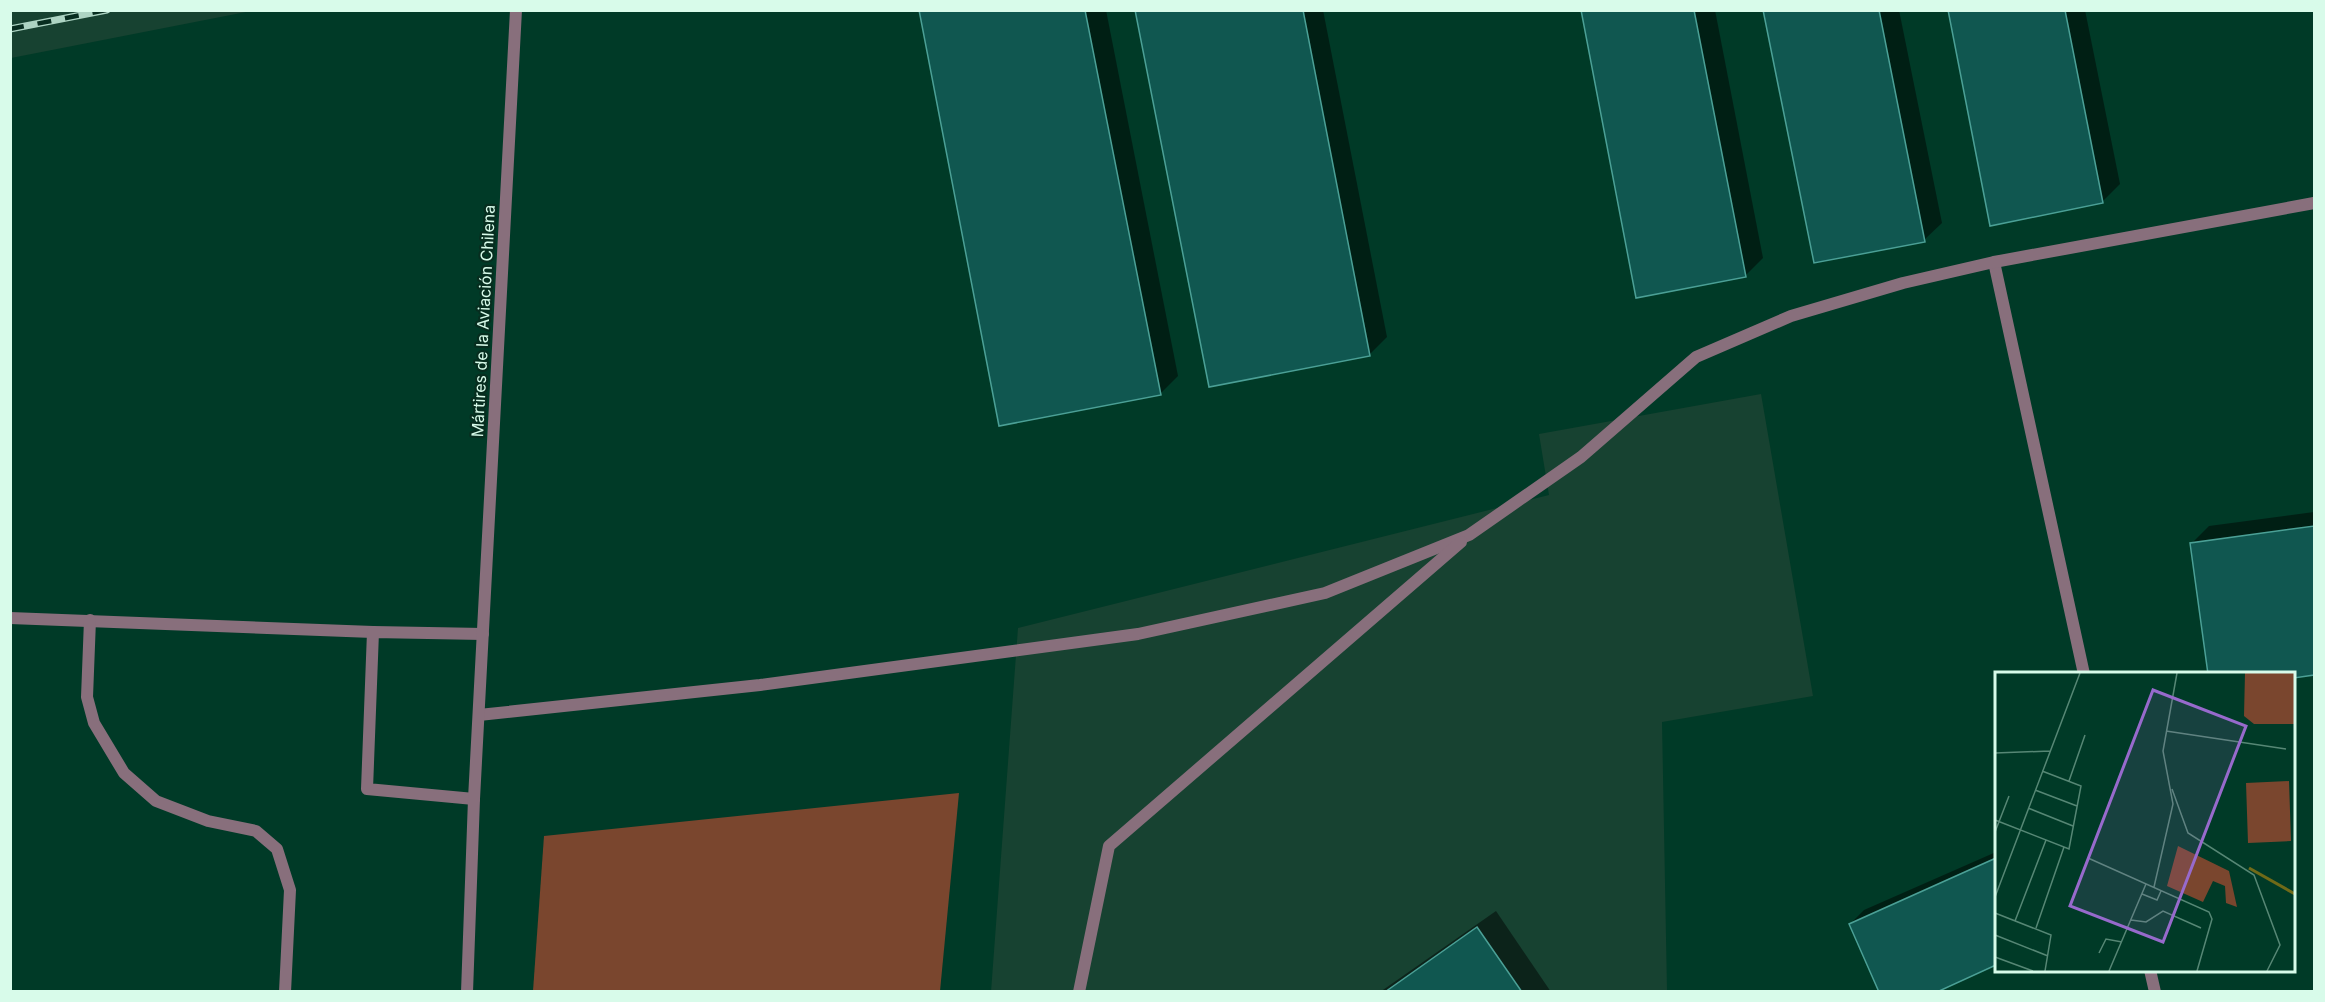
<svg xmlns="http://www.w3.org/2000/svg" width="2325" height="1002" viewBox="0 0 2325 1002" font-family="Inter,sans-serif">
	<rect width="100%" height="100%" fill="#003a27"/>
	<!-- built -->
	<g fill="#174231">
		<polygon points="11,10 251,10 251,11 11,58"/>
		<polygon points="1761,394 1813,696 1662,722 1667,991 991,992 1018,628 1549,495 1539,434"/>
	</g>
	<!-- green -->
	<polygon fill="#7a462e" points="959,793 940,991 533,991 544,836"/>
	<!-- shadow -->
	<g fill="#0007">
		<polygon points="920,10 1106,10 1178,376 1160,394"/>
		<polygon points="1137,10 1323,10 1387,337 1369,355"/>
		<polygon points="1582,10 1715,10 1763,258 1745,276"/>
		<polygon points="1764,10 1899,10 1942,223 1924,240"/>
		<polygon points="1949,10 2085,10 2120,184 2102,202"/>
		<polygon points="2314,512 2314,674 2294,677 2191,544 2209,526"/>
		<polygon points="1996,852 1996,964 1934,992 1850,924 1864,910"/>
		<polygon points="1496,911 1551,992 1380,992"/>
	</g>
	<!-- building -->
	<g fill="#105750" stroke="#4ba096" stroke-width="1.5">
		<polygon points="919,10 1085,10 1161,395 999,426"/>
		<polygon points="1135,10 1303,10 1370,356 1209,387"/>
		<polygon points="1581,10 1694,10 1746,277 1636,298"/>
		<polygon points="1763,10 1879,10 1925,242 1814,263"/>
		<polygon points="1948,10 2065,10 2103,203 1990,226"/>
		<polygon points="2314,526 2314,675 2294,678 2294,674 2208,674 2190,543"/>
		<polygon points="1996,858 1996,965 1937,992 1879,992 1849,924"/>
		<polygon points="1477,927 1522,992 1385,992"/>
	</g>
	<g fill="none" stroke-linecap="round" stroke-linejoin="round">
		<!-- lane -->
		<g stroke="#886f7c" stroke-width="12">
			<polyline points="1994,262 2084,674"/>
			<polyline points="10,618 373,632"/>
			<polyline points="90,620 87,697 94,723 124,773 156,801 208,821 256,831 277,849 290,890 285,992"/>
			<polyline points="479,715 760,685 1138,634 1325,593 1469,535 1581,457 1696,357 1791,316 1903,283 1994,262 2314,203"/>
			<polyline points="2150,970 2155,992"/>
			<polyline points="1079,992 1109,846 1461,542"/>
		</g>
		<!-- street -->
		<g stroke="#886f7c" stroke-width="12">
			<polyline points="474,799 367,789 373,632 483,634"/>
			<polyline points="467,992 474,799 516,10"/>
		</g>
		<!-- rail casing -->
		<g stroke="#add4c3" stroke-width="7">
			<polyline id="rail" points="10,29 107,10"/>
		</g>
		<!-- rail -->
		<use href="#rail" stroke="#072d1f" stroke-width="4.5" stroke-dasharray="14" stroke-linecap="butt"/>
	</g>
	<g text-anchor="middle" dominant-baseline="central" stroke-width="4.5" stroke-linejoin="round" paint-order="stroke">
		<!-- street labels -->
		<g font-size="16" fill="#d8fbea" stroke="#072d1f">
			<text transform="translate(483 321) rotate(-87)">Mártires de la Aviación Chilena</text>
		</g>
	</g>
	<!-- overview -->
	<g transform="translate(1995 672)">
		<rect width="300" height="300" fill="#003a27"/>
		<path d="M250 1H300V52H259L249 44ZM294 109 296 169 253 171 251 111ZM183 174 234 199 242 235 231 231 230 214 218 209 208 230 172 214Z" fill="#7a462e"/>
		<path fill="none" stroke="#706a18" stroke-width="3" d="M254 196 300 222"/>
		<path fill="none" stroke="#568775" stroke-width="1.5" d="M171 59 291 77M0 81 55 79M74 109 90 63M177 117 193 161 259 203 285 273 272 299M40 118 82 134M33 136 78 154M0 148 74 177 86 114 47 99M0 160 14 124M93 186 214 240 217 247 202 299M159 215 178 132 168 79 182 1M147 222 162 228 166 219M0 225 85 1M0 241 56 263 50 299M136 248 151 250 168 239 206 256M20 249 51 168M41 256 69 175M0 263 53 284M104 281 111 267 127 270M0 285 38 299M114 299 151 212"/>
		<path fill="#976acc" fill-opacity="0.15" stroke="#976acc" stroke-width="3" d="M158 18 251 54 168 270 75 234Z"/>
		<rect width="300" height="300" fill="none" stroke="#d8fbea" stroke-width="3"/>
	</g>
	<!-- border -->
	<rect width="2325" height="1002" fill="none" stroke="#d8fbea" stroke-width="24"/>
</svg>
